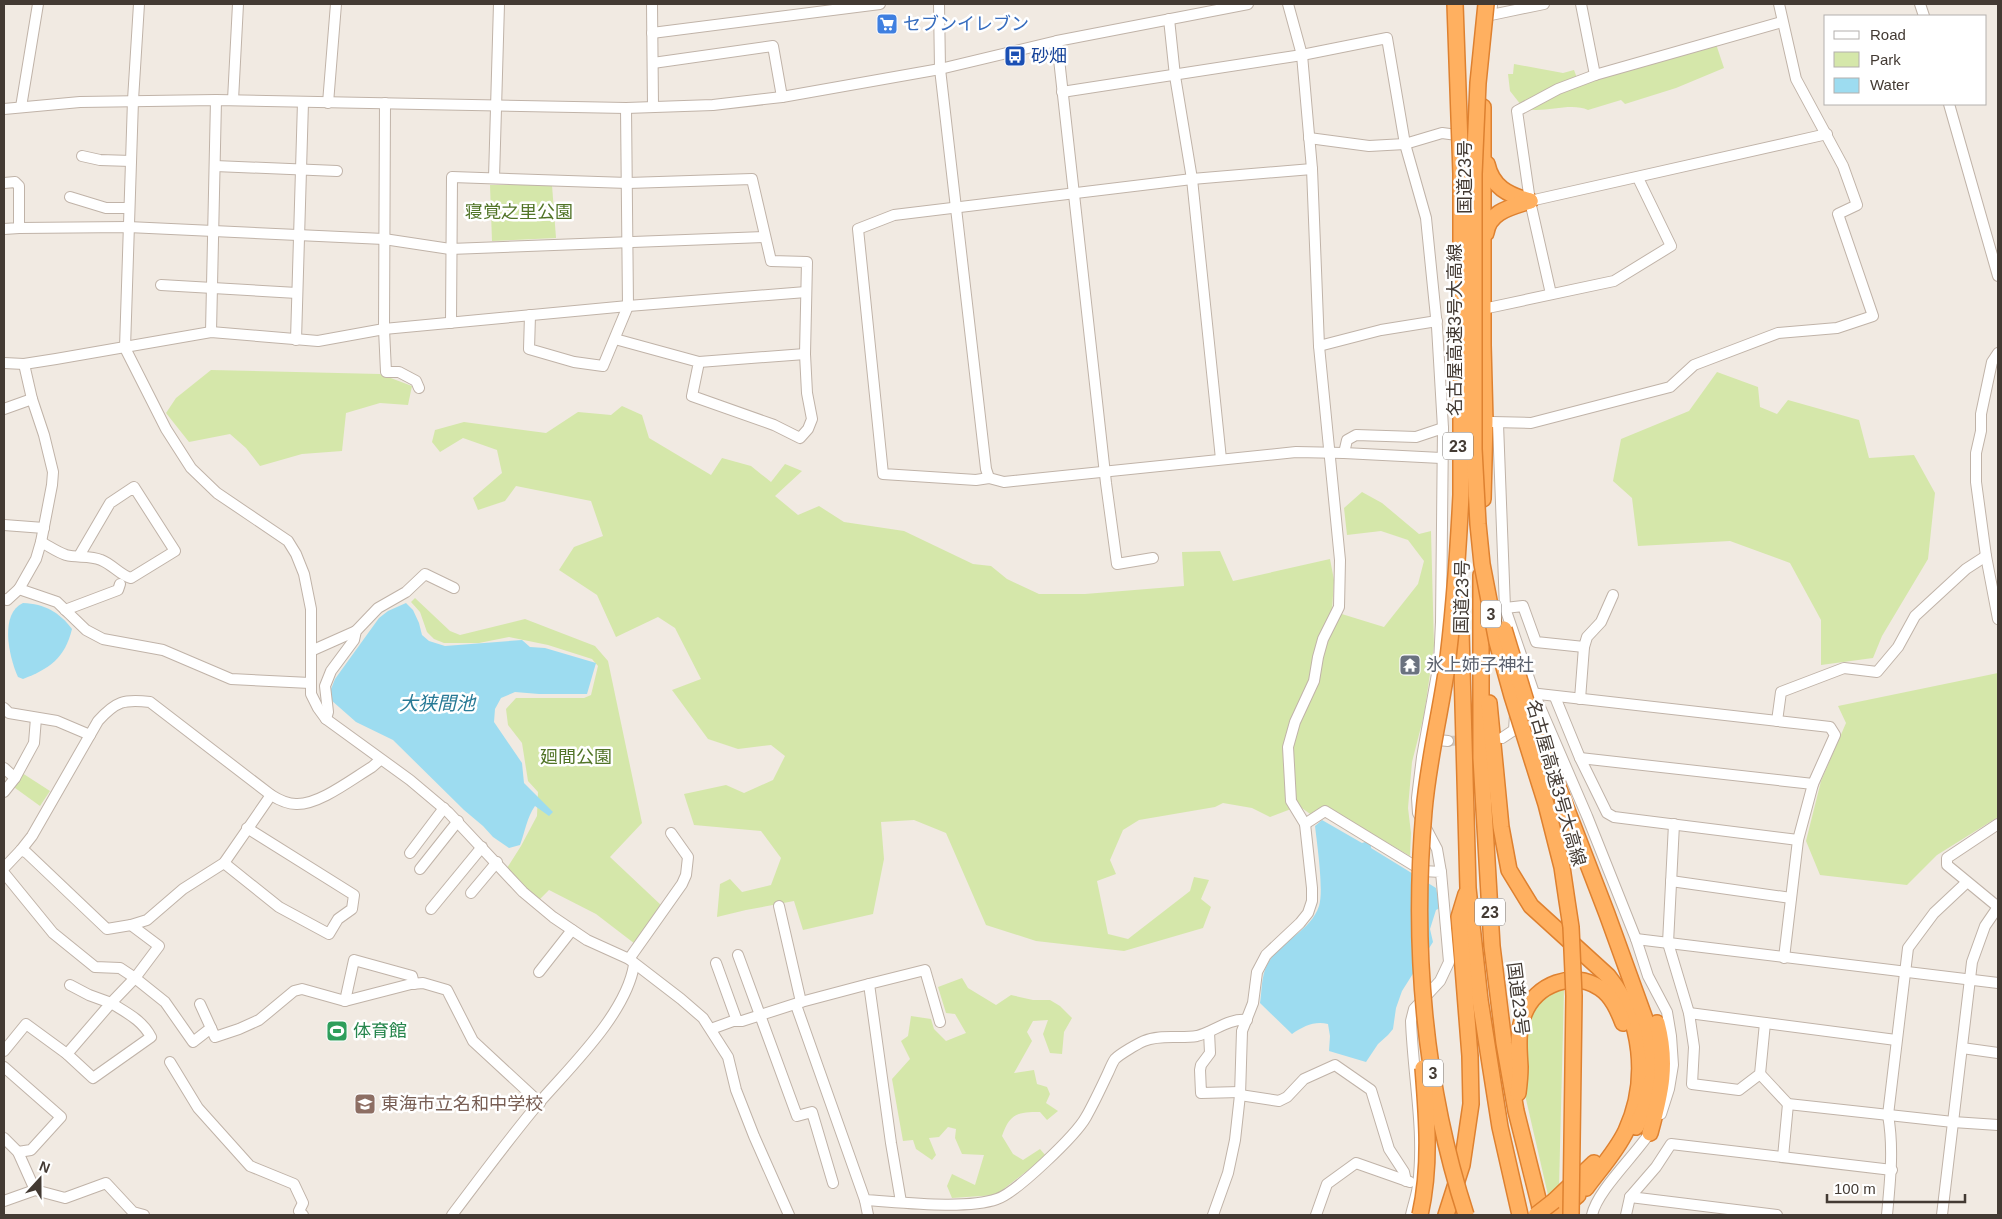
<svg xmlns="http://www.w3.org/2000/svg" width="2002" height="1219" viewBox="0 0 2002 1219" font-family="Helvetica,'Noto Sans JP',sans-serif">
	<rect width="100%" height="100%" fill="#f1eae2"/>
	<!-- green -->
	<g fill="#d5e7aa">
		<path d="M1716 44 1724 68 1676 88 1625 104 1621 100 1588 110C1571 102 1546 113 1526 109L1559 91 1597 77Z"/>
		<polygon points="1514,64 1563,73 1574,70 1577,78 1521,105 1510,91 1508,74 1513,74"/>
		<polygon points="490,185 552,185 556,238 492,241"/>
		<polygon points="211,370 380,374 412,386 408,405 380,403 346,413 342,451 302,454 260,466 246,448 230,434 189,442 166,413 176,398"/>
		<polygon points="1717,372 1758,387 1760,407 1777,414 1788,400 1859,420 1869,458 1914,455 1935,493 1928,559 1882,636 1873,658 1821,665 1821,620 1790,563 1730,541 1638,546 1632,498 1613,481 1621,439 1689,411"/>
		<polygon points="622,406 642,415 649,438 711,475 722,458 751,466 771,482 785,464 802,471 775,496 798,515 819,506 844,522 904,531 973,564 991,566 1007,579 1039,594 1085,594 1184,586 1182,552 1220,551 1233,581 1330,559 1334,580 1332,611 1384,627 1418,584 1424,561 1408,540 1381,531 1347,535 1344,508 1362,492 1382,503 1419,534 1431,531 1434,646 1424,715 1412,762 1408,808 1411,833 1410,856 1326,807 1313,816 1299,806 1270,817 1252,808 1223,803 1215,807 1139,820 1123,830 1110,860 1116,874 1097,881 1108,934 1128,939 1190,891 1194,877 1209,880 1201,899 1211,907 1203,928 1124,951 1036,941 986,925 946,833 914,820 881,822 884,859 873,914 803,930 794,901 746,910 717,917 720,884 730,879 742,892 771,885 781,858 761,831 694,825 684,794 726,785 744,793 773,780 785,756 771,745 738,749 708,739 672,690 701,679 675,628 658,617 616,637 597,595 559,570 574,547 603,536 591,501 516,486 505,501 478,510 473,498 502,473 497,450 463,438 440,452 432,442 435,430 464,422 546,433 578,412 611,415"/>
		<polygon points="415,598 450,631 460,635 525,619 595,646 608,661 642,823 610,857 662,906 639,947 596,914 549,890 538,901 507,868 521,846 537,816 538,792 528,781 522,743 508,725 506,709 516,698 584,698 591,695 598,666 592,659 548,645 509,637 479,643 444,643 434,639 427,632 420,612 411,602"/>
		<polygon points="1998,673 1998,817 1937,855 1907,885 1820,875 1806,841 1821,781 1846,723 1838,706"/>
		<polygon points="19,771 50,791 40,806 11,785"/>
		<path d="M962 978 968 988 996 1005 1011 995 1033 1000H1050L1060 1006 1072 1018 1064 1032 1062 1054 1050 1053 1043 1034 1048 1020 1033 1021 1027 1032 1032 1041 1014 1073 1034 1070 1037 1084 1047 1087 1050 1094 1046 1103 1058 1111 1047 1120 1040 1112C1018 1112 1010 1113 1002 1136L1013 1154 1023 1160 1040 1149 1046 1156 996 1195 952 1198 947 1186 952 1174 975 1185 984 1155 962 1154 955 1138 956 1129 948 1127 939 1137 929 1138 936 1155 932 1160 916 1149 913 1140 903 1141 892 1079 910 1059 901 1041 908 1036 911 1016 931 1019 934 1029 946 1041 966 1033 955 1014 946 1013 938 987Z"/>
		<polygon points="1564,990 1559,1187 1548,1195 1525,1095 1526,1030 1535,1008 1550,993"/>
	</g>
	<!-- water -->
	<g fill="#9ddcf0">
		<path d="M23 603C45 604 59 612 72 629 65 658 49 669 23 679L18 677C8 655 0 613 23 603Z"/>
		<path d="M406 603 413 610 419 623 422 635 429 641 445 646 522 640 530 647 545 648 596 663 587 694H539L515 692 501 698 495 709 494 722 522 763 524 783 553 812 549 816 535 806C527 817 525 832 520 845L509 848 493 837 483 826 464 810 393 740 356 722 331 700V689L335 679 379 618 388 611Z"/>
		<path d="M1322 820 1362 843 1368 841 1371 843V848L1436 888 1440 908 1436 910 1430 929 1433 942 1402 991 1396 1008 1393 1029 1388 1035 1378 1044 1366 1062 1329 1051 1330 1036 1328 1024C1314 1021 1304 1026 1292 1034L1260 1003C1262 991 1261 977 1267 965 1278 941 1310 933 1319 906 1324 891 1317 843 1315 826Z"/>
	</g>
	<g fill="none" stroke-linecap="round" stroke-linejoin="round">
		<!-- minor-tunnel -->
		<polyline stroke="#cec7bf" stroke-width="10" stroke-dasharray="10 5" stroke-linecap="butt" points="1448,741 1487,739"/>
		<!-- minor casing -->
		<g stroke="#c0b3a8" stroke-width="12">
			<g id="minor">
				<polyline points="139,4 133,100 125,348 166,429 191,468 217,493 288,541 296,554 304,574 311,609 311,694 318,708 326,719 410,780 448,812 523,892 553,917 587,940 629,959 681,999 703,1018 728,1057 736,1090 754,1136 789,1215"/>
				<polyline points="652,4 653,106"/>
				<polyline points="939,4 940,69 986,469 989,478"/>
				<polyline points="1581,4 1595,75"/>
				<polyline points="1920,4 1924,16"/>
				<polyline points="1492,5 1491,15 1544,4"/>
				<polyline points="1169,19 1175,76 1192,179 1221,459"/>
				<polyline points="652,33 880,4"/>
				<polyline points="1057,41 1106,483 1117,564 1153,558"/>
				<polyline points="653,63 773,46 782,97"/>
				<polyline points="1062,92 1302,55 1387,38 1405,144 1426,218 1437,327 1443,428 1441,622 1439,663 1422,757 1417,798 1418,813 1437,849 1441,872"/>
				<polyline points="233,100 238,4"/>
				<polyline points="328,103 336,4"/>
				<polyline points="385,103 384,329 386,372 399,372 416,381 419,388"/>
				<polyline points="1949,104 1998,276"/>
				<polyline points="21,107 38,4"/>
				<polyline points="4,109 80,102 216,100 626,108 713,105 782,97 940,69 1057,41 1248,4"/>
				<polyline points="1309,138 1369,146 1405,144 1442,133 1457,135"/>
				<polyline points="82,156 100,160 131,161"/>
				<polyline points="215,166 337,171"/>
				<polyline points="1312,169 1192,179 894,215 858,229 883,474 976,480 989,478 1004,482 1296,452 1344,453 1441,458"/>
				<polyline points="494,178 499,4"/>
				<polyline points="4,183 15,182 19,186 19,228 4,229"/>
				<polyline points="70,197 106,208 129,208"/>
				<polyline points="1530,201 1827,134"/>
				<polyline points="19,228 128,227 384,239 450,249 765,237"/>
				<polyline points="161,285 297,293"/>
				<polyline points="1551,294 1530,201 1517,111 1558,89 1595,75 1782,22"/>
				<polyline points="1483,309 1614,281 1671,246 1638,178"/>
				<polyline points="530,315 529,349 574,362 603,366 628,306 626,108"/>
				<polyline points="451,323 452,177 628,183 752,179 771,261 807,262 805,354 807,393 812,419 808,429 800,438 774,425 692,396 699,362 615,339"/>
				<polyline points="211,332 216,100"/>
				<polyline points="296,340 303,102"/>
				<polyline points="1319,346 1381,330 1437,321"/>
				<polyline points="1998,353 1992,362 1981,414 1981,431 1976,453 1976,482 1986,556 1998,619"/>
				<polyline points="699,362 805,354"/>
				<polyline points="4,363 24,364 56,359 211,332 318,341 384,329 628,306 806,292"/>
				<polyline points="24,364 32,399 44,435 53,472 52,485 41,542 36,559 19,589 57,602 86,630 103,639 163,650 231,679 310,683"/>
				<polyline points="4,409 32,399"/>
				<polyline points="1492,422 1531,423 1670,387 1694,365 1778,333 1837,328 1873,316 1838,214 1857,205 1843,166 1796,79 1779,4"/>
				<polyline points="1498,424 1505,608 1534,693 1587,816 1636,939 1648,976 1667,1012 1671,1036 1673,1065 1669,1089 1661,1114"/>
				<polyline points="1344,453 1347,440 1356,435 1416,437 1443,428"/>
				<polyline points="4,525 44,528"/>
				<path d="M41 542C49 546 57 552 66 555 77 558 90 555 101 560 112 564 121 576 131 578L175 551 134 487 110 503 79 556"/>
				<polyline points="4,599 7,600 19,589"/>
				<polyline points="1505,608 1523,606 1536,642 1584,647"/>
				<polyline points="65,610 118,590 120,584"/>
				<polyline points="311,651 356,631"/>
				<polyline points="1530,693 1830,727 1835,735 1813,784 1798,840 1784,958"/>
				<polyline points="1555,697 1580,758 1607,813 1614,817 1798,840"/>
				<polyline points="1580,699 1584,647 1587,637 1601,622 1613,595"/>
				<polyline points="4,708 9,713 57,721 90,735"/>
				<polyline points="326,719 328,712 325,686 331,671 354,640 356,631 378,608 406,592 425,574 454,588"/>
				<polyline points="1777,721 1781,692 1844,668 1877,672 1898,647 1915,616 1966,569 1986,556"/>
				<polyline points="1502,738 1514,730 1515,715"/>
				<polyline points="1428,739 1448,741"/>
				<polyline points="1580,758 1813,784"/>
				<polyline points="4,768 15,778"/>
				<polyline points="4,792 15,778 34,743 36,718"/>
				<path d="M1305 824 1325 811 1423 871 1441 872 1449 962 1440 981 1414 1009 1411 1021C1413 1076 1425 1131 1418 1185 1417 1195 1413 1205 1411 1215"/>
				<polyline points="1674,824 1668,943 1689,1013 1694,1047 1692,1084 1739,1090 1760,1074 1765,1023"/>
				<polyline points="21,850 27,853 107,929 131,925 147,920 183,889 224,863 271,795"/>
				<polyline points="410,853 444,808"/>
				<polyline points="224,863 279,907 329,934 338,919 352,909 354,895 247,828"/>
				<path d="M4 868 21 850 32 836 98 721C116 701 124 699 150 702L271 795C279 800 287 804 296 804 319 805 352 779 372 767L380 760"/>
				<polyline points="420,869 458,821"/>
				<path d="M4 873 53 933 95 967 120 968 135 978 111 1003C127 1013 142 1020 151 1037L93 1078 67 1054 26 1024 4 1051"/>
				<polyline points="1671,881 1791,898"/>
				<polyline points="471,893 497,862"/>
				<polyline points="779,906 801,1002"/>
				<polyline points="1998,907 1947,865 1947,858 1998,824"/>
				<polyline points="431,909 482,847"/>
				<polyline points="131,925 159,946 135,978 165,1002 193,1042 211,1028 215,1037 239,1029 259,1020 294,991 302,989 345,1001 411,984 423,983 447,990 473,1041 540,1103"/>
				<polyline points="1636,939 1998,983"/>
				<polyline points="738,955 797,1116 812,1112 833,1183"/>
				<polyline points="629,959 682,884 686,875 688,857 671,833"/>
				<polyline points="716,963 737,1021"/>
				<polyline points="539,972 572,930"/>
				<polyline points="869,984 925,970 940,1022"/>
				<polyline points="345,1001 354,960 412,976 414,984"/>
				<polyline points="200,1004 211,1028"/>
				<path d="M796 1005 865 1200C899 1202 966 1210 997 1199 1016 1193 1076 1135 1086 1117 1094 1103 1101 1088 1108 1073 1110 1069 1112 1063 1115 1059 1120 1054 1137 1044 1144 1041 1160 1034 1180 1039 1197 1036 1214 1032 1228 1018 1247 1020"/>
				<polyline points="1689,1013 1896,1040"/>
				<polyline points="711,1029 733,1021 742,1021 801,1002 869,984 891,1143 901,1202"/>
				<polyline points="1209,1032 1210,1053 1201,1065 1200,1070 1201,1093 1240,1092"/>
				<polyline points="1962,1048 1998,1053"/>
				<polyline points="67,1054 111,1003 89,995 70,985"/>
				<polyline points="170,1062 198,1108 250,1166 294,1184 303,1203 299,1211 303,1215"/>
				<polyline points="4,1067 61,1117 31,1150 18,1152"/>
				<polyline points="1760,1074 1788,1104 1953,1122 1998,1125"/>
				<polyline points="1240,1095 1279,1101 1287,1097 1304,1079 1335,1065 1371,1090 1389,1149 1404,1172 1406,1181"/>
				<polyline points="4,1138 18,1152 35,1190 4,1201"/>
				<polyline points="1783,1157 1788,1104"/>
				<polyline points="35,1190 65,1198 106,1183 133,1212 144,1215"/>
				<polyline points="1630,1197 1777,1215"/>
				<polyline points="865,1200 868,1215"/>
				<path d="M452 1215C480 1178 508 1140 538 1104 570 1067 626 1014 634 965"/>
				<polyline points="1213,1215 1228,1173 1235,1140 1240,1095 1242,1031 1253,1003 1257,972 1266,955 1300,923 1308,913 1312,901 1312,888 1305,824 1291,801 1288,747 1295,722 1314,681 1318,657 1323,639 1339,607 1340,560 1319,346 1312,169 1302,55 1288,4"/>
				<polyline points="1316,1215 1327,1184 1356,1163 1410,1182"/>
				<path d="M1592 1215C1597 1190 1638 1153 1653 1128"/>
				<polyline points="1626,1215 1630,1197 1656,1167 1671,1144 1892,1170"/>
				<path d="M1887 1215C1890 1181 1894 1149 1888 1115L1908 948 1934 913 1966 883"/>
				<polyline points="1942,1215 1972,962 1985,926 1998,907"/>
			</g>
		</g>
		<!-- highway casing -->
		<g stroke="#de8130" stroke-width="18">
			<g id="highway">
				<path d="M1487 164C1492 187 1508 195 1530 201"/>
				<path d="M1486 233C1489 211 1512 207 1530 201"/>
				<polyline points="1483,499 1485,421 1483,345 1483,107"/>
				<polyline points="1481,575 1481,758 1492,946 1504,1043 1516,1111 1542,1215"/>
				<polyline points="1460,595 1468,888 1480,1000 1500,1127 1520,1215"/>
				<path d="M1489 703 1501 827 1509 870 1531 906 1608 976C1643 1019 1649 1081 1626 1131 1616 1152 1599 1170 1586 1188"/>
				<polyline points="1529,711 1607,914 1649,1030 1653,1058 1653,1077 1646,1105 1636,1127"/>
				<path d="M1518 1093C1519 1085 1520 1075 1520 1067 1519 1049 1517 1031 1524 1014 1536 984 1573 970 1600 988 1612 996 1618 1010 1623 1023"/>
				<path d="M1650 1133C1661 1093 1668 1064 1657 1023"/>
				<polyline points="1554,1201 1594,1163"/>
				<polyline points="1446,1215 1462,1165 1471,1104 1470,1056 1459,917 1466,894"/>
				<polyline points="1554,1215 1578,1195"/>
			</g>
		</g>
		<!-- minor -->
		<use href="#minor" stroke="#fff" stroke-width="10"/>
		<!-- highway -->
		<use href="#highway" stroke="#ffb060" stroke-width="15"/>
		<!-- highway-bridge casing -->
		<g stroke="#de8130" stroke-width="18" stroke-linecap="butt">
			<g id="highway-bridge">
				<path d="M1455 4 1461 174V495C1458 554 1454 614 1446 673 1439 719 1428 764 1424 811 1412 946 1424 1086 1466 1215"/>
				<polyline points="1486,4 1478,83 1474,174 1474,449 1478,524 1482,564 1497,642 1512,696 1546,804 1562,867 1567,901 1571,927 1574,996 1571,1215"/>
				<polyline points="1504,629 1529,711"/>
				<path d="M1420 1215C1431 1166 1427 1118 1423 1068"/>
				<polyline points="1536,1215 1554,1201"/>
			</g>
		</g>
		<!-- highway-bridge -->
		<use href="#highway-bridge" stroke="#ffb060" stroke-width="15"/>
	</g>
	<!-- icons -->
	<defs>
		<g id="supermarket-square" transform="scale(1.125)"><rect x="-9" y="-9" width="18" height="18" rx="4" fill="#3f7fe0" stroke="#fff"/><path d="M-6-5.5h2.5l.6 2H6L4.5 2H-2.5L-4.4-4H-6ZM-1.5 3.2a1.3 1.3 0 1 0 .1 0ZM3 3.2a1.3 1.3 0 1 0 .1 0Z" fill="#fff"/></g>
		<g id="bus-square" transform="scale(1.125)"><rect x="-9" y="-9" width="18" height="18" rx="4" fill="#1a4fb4" stroke="#fff"/><path d="M-5-6H5V4H4V6H2V4H-2V6H-4V4H-5ZM-3.5-4V0h7V-4ZM-3.5 1.2v1.5H-2V1.2ZM2 1.2v1.5H3.5V1.2Z" fill="#fff"/></g>
		<g id="temple-square" transform="scale(1.125)"><rect x="-9" y="-9" width="18" height="18" rx="4" fill="#6b7280" stroke="#fff"/><path d="M0-6L5-2H3V0L6.5 2.5H4V6H1.5V3h-3V6H-4V2.5H-6.5L-3 0V-2H-5Z" fill="#fff"/></g>
		<g id="stadium-square" transform="scale(1.125)"><rect x="-9" y="-9" width="18" height="18" rx="4" fill="#2e9e5b" stroke="#fff"/><path d="M0-5a6.5 5 0 1 0 0 10a6.5 5 0 1 0 0-10ZM-3.5-1.8h7v3.6h-7Z" fill="#fff"/></g>
		<g id="school-square" transform="scale(1.125)"><rect x="-9" y="-9" width="18" height="18" rx="4" fill="#8d6e63" stroke="#fff"/><path d="M0-5L7-2L0 1L-7-2ZM-4 1L0 2.5L4 1V4Q0 6-4 4Z" fill="#fff"/></g>
	</defs>
	<g fill-rule="evenodd">
		<use href="#supermarket-square" x="887" y="24"/>
		<use href="#bus-square" x="1015" y="56"/>
		<use href="#temple-square" x="1410" y="665"/>
		<use href="#stadium-square" x="337" y="1031"/>
		<use href="#school-square" x="365" y="1104"/>
	</g>
	<g text-anchor="middle" dominant-baseline="central" stroke-width="5" stroke-linejoin="round" paint-order="stroke">
		<!-- shield labels -->
		<g fill="#fff" stroke="#7b7570" stroke-width="1">
			<rect x="1443" y="432.5" width="30" height="27" rx="4"/>
			<rect x="1481" y="600.5" width="20" height="27" rx="4"/>
			<rect x="1475" y="898.5" width="30" height="27" rx="4"/>
			<rect x="1423" y="1059.5" width="20" height="27" rx="4"/>
		</g>
		<g font-size="16" font-weight="bold" fill="#433a33">
			<text x="1458" y="446">23</text>
			<text x="1491" y="614">3</text>
			<text x="1490" y="912">23</text>
			<text x="1433" y="1073">3</text>
		</g>
		<!-- shop labels -->
		<g font-size="18" fill="#366cbe" stroke="#fff" text-anchor="start">
			<text x="903" y="24">セブンイレブン</text>
		</g>
		<!-- transit labels -->
		<g font-size="18" fill="#164399" stroke="#fff" text-anchor="start">
			<text x="1031" y="56">砂畑</text>
		</g>
		<!-- street labels -->
		<g font-size="18" fill="#433a33" stroke="#fff">
			<text transform="translate(1465 177) rotate(-90)">国道23号</text>
			<text transform="translate(1455 330) rotate(-90)">名古屋高速3号大高線</text>
			<text transform="translate(1462 597) rotate(-89)">国道23号</text>
			<text transform="translate(1556 783) rotate(74)">名古屋高速3号大高線</text>
			<text transform="translate(1518 999) rotate(83)">国道23号</text>
		</g>
		<!-- park labels -->
		<g font-size="18" fill="#517427" stroke="#fff">
			<text x="519" y="212">寝覚之里公園</text>
			<text x="576" y="757">廻間公園</text>
		</g>
		<!-- worship labels -->
		<g font-size="18" fill="#5b616d" stroke="#fff" text-anchor="start">
			<text x="1426" y="665">氷上姉子神社</text>
		</g>
		<!-- leisure labels -->
		<g font-size="18" fill="#27864d" stroke="#fff" text-anchor="start">
			<text x="353" y="1031">体育館</text>
		</g>
		<!-- education labels -->
		<g font-size="18" fill="#785e54" stroke="#fff" text-anchor="start">
			<text x="381" y="1104">東海市立名和中学校</text>
		</g>
		<!-- water labels -->
		<g font-size="19" font-style="italic" fill="#287a96" stroke="#fff">
			<text x="437" y="703">大狭間池</text>
		</g>
	</g>
	<!-- border -->
	<rect width="2002" height="1219" fill="none" stroke="#433a33" stroke-width="10"/>
	<!-- legend -->
	<rect x="1824" y="15" width="162" height="90" fill="#ffffff" stroke="#b4b0ad"/>
	<rect x="1834" y="31" width="25" height="8" fill="#ffffff" stroke="#b4b0ad"/>
	<text x="1870" y="40" font-size="15" fill="#433a33">Road</text>
	<rect x="1834" y="52" width="25" height="15" fill="#d5e7aa" stroke="#b4b0ad"/>
	<text x="1870" y="65" font-size="15" fill="#433a33">Park</text>
	<rect x="1834" y="78" width="25" height="15" fill="#9ddcf0" stroke="#b4b0ad"/>
	<text x="1870" y="90" font-size="15" fill="#433a33">Water</text>
	<!-- north arrow -->
	<g transform="translate(40 1179) rotate(21)" stroke="#ffffff" stroke-width="4" paint-order="stroke">
	<path d="M0-4L9 19L0 12L-9 19Z" fill="#433a33"/>
	<text y="-8" font-size="14" font-weight="bold" text-anchor="middle" fill="#433a33">N</text>
	</g>
	<!-- scale -->
	<path d="M1827 1194v8h138v-8" fill="none" stroke="#433a33" stroke-width="2.5"/>
	<text x="1834" y="1194" font-size="15" fill="#433a33" stroke="#ffffff" stroke-width="4" paint-order="stroke">100 m</text>
</svg>
